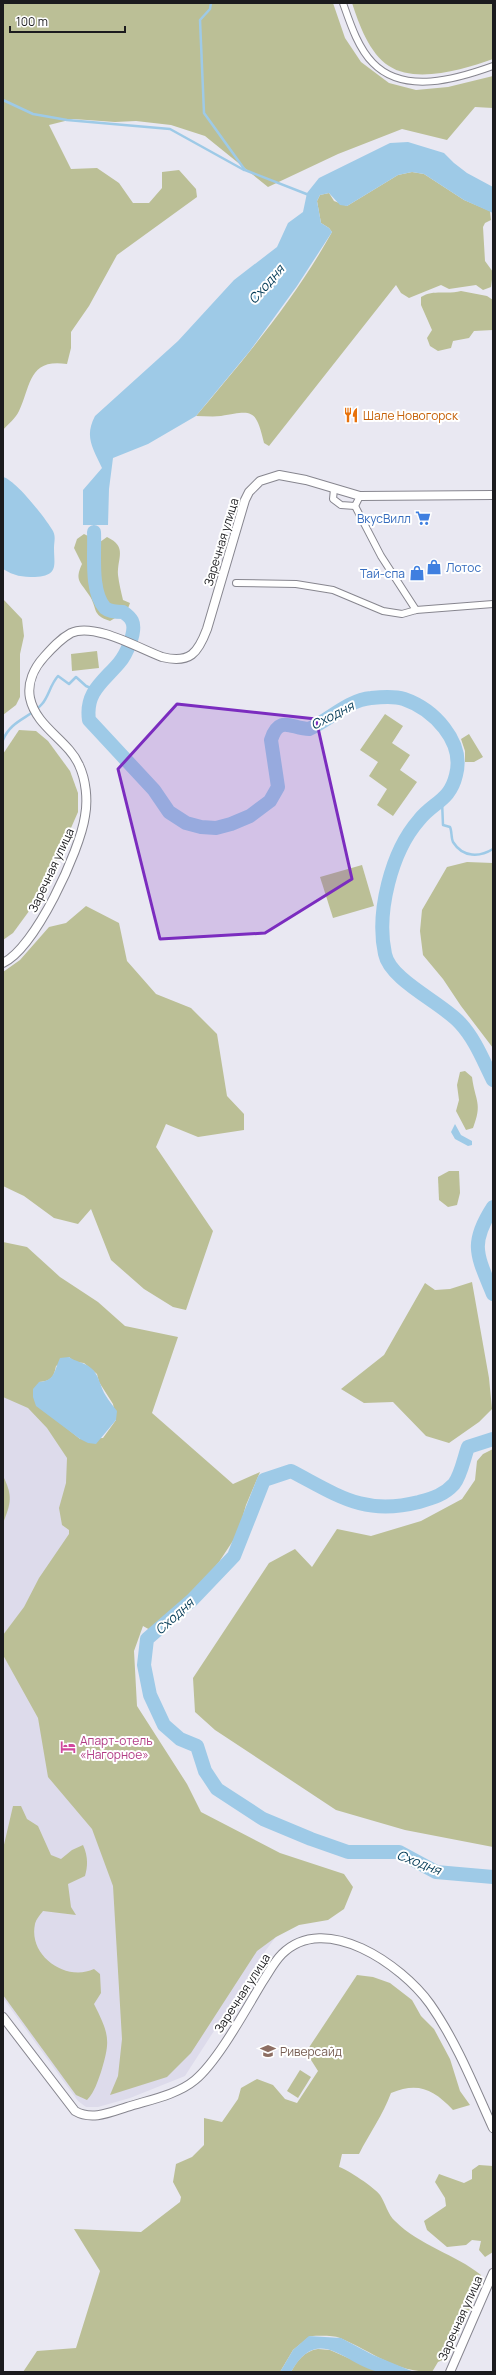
<svg xmlns="http://www.w3.org/2000/svg" width="496" height="2375" viewBox="0 0 496 2375" font-family="Manrope,sans-serif">
	<rect width="100%" height="100%" fill="#e9e8f2"/>
	<!-- built -->
	<polygon fill="#dddbeb" points="3,1384 83,1451 79,1499 66,1547 134,1764 300,1905 266,1950 185,2076 130,2098 98,2107 86,2107 78,2101 3,1998"/>
	<!-- green -->
	<g fill="#bbbf96" fill-rule="evenodd">
		<path d="M3 3H333L345 38 361 62 389 83 416 90 448 87 493 76V108L475 107 447 140 402 129 338 154 268 187 205 136 171 125 136 121 115 122 73 119 49 125 71 169 97 168 119 183 133 203H149L162 188V172L179 170 196 189 197 197 117 255 89 306 71 332V348L67 364C28 358 31 386 19 411 16 418 8 424 3 430Z"/>
		<path d="M352 3H493V59C465 69 416 84 389 66 369 53 359 24 352 3Z"/>
		<path d="M412 172 424 174 464 200 490 211 491 220 485 223 483 227 485 261 493 272 491 287 483 290 476 285 449 289 441 285 409 298 401 293 396 285 269 446 264 443C256 409 253 410 221 416 213 417 204 416 196 416 245 358 295 299 332 232L329 228 321 223 317 201 320 195 329 193 334 201 347 206 398 175Z"/>
		<path d="M461 291 487 296 493 300V330L474 331 469 338 453 341 451 348 438 351 430 346 427 338 432 330 421 305V297C434 289 447 295 461 291Z"/>
		<path d="M84 534 100 542 107 537C128 547 117 558 118 575 119 583 121 592 123 600L130 603 127 611 110 621C91 615 98 608 89 595 81 582 74 581 82 564L74 548 77 539Z"/>
		<polygon points="3,599 22,619 24,636 20,654 20,697 16,705 3,715"/>
		<polygon points="97,651 99,668 72,671 71,654"/>
		<polygon points="385,714 403,726 392,743 410,755 400,770 417,782 393,816 377,805 387,789 369,776 378,762 360,750"/>
		<polygon points="19,730 36,731 48,741 70,771 78,793 78,812 43,892 13,933 3,940 3,754"/>
		<polygon points="469,734 483,757 474,762 465,762 465,751 461,739"/>
		<polygon points="467,862 493,863 493,1048 461,1006 443,979 423,955 420,931 422,910 447,867"/>
		<polygon points="362,865 374,906 333,918 320,877"/>
		<polygon points="86,906 119,923 127,961 156,994 191,1008 217,1034 227,1096 244,1114 244,1130 198,1137 166,1124 156,1147 213,1231 186,1310 173,1307 144,1289 111,1260 91,1209 78,1224 54,1218 24,1196 3,1186 3,972 20,960 49,927 66,923"/>
		<path d="M465 1071 472 1077C475 1101 483 1103 473 1128L466 1130 456 1111 459 1100 457 1085 460 1072Z"/>
		<polygon points="449,1171 459,1171 460,1193 457,1205 448,1207 439,1200 438,1177"/>
		<path d="M3 1242 27 1247 60 1277 98 1302 125 1326 178 1337 152 1413 233 1484 260 1472 246 1505 238 1533 219 1562 192 1594 152 1631 143 1626 134 1651 137 1706 187 1784 201 1812 280 1853 344 1874 353 1887 344 1909 328 1920 299 1925 276 1937 257 1951 191 2053 167 2077 110 2095 118 2076 122 2039 113 1886 92 1829 48 1777 38 1718 3 1655V1635L24 1607 39 1578 69 1534V1530L62 1525 59 1508 66 1483 67 1458 47 1428 28 1408 3 1397ZM69 1357 75 1362 84 1363 97 1374 99 1382 113 1404 116 1420 103 1438 80 1439 59 1422 39 1382C51 1381 54 1377 56 1366Z"/>
		<polygon points="472,1282 489,1378 492,1409 479,1422 449,1443 426,1436 393,1402 364,1403 341,1389 384,1355 425,1283 435,1290 450,1289"/>
		<polygon points="493,1449 493,1847 405,1830 336,1810 215,1730 195,1712 193,1678 269,1563 295,1549 312,1567 337,1529 371,1536 421,1521 462,1499 475,1480 477,1461 483,1454"/>
		<path d="M3 1476C13 1496 11 1503 3 1523Z"/>
		<path d="M13 1806H21L27 1819 38 1826 51 1855 61 1859 72 1850 83 1845C88 1856 88 1865 85 1876L68 1884 71 1907 76 1915 43 1911C41 1914 36 1919 35 1924 28 1956 66 1982 94 1969L100 1974 101 1993 94 2004C109 2034 111 2040 101 2072 97 2083 95 2091 87 2100L76 2095 3 1995V1849Z"/>
		<path d="M357 1975 373 1977 390 1983 412 2000 421 2016 434 2029 450 2059 460 2091 470 2105 453 2110C433 2089 418 2082 391 2093 383 2115 369 2134 359 2154H342L339 2167C347 2169 375 2188 380 2195 385 2202 388 2215 395 2221 420 2246 455 2254 481 2275L474 2300 447 2358 438 2362 432 2372C395 2372 373 2352 340 2338 332 2335 319 2336 310 2336L293 2350 280 2372H23L37 2351 76 2348 100 2271 74 2229 141 2232 180 2202 181 2197 173 2182 176 2164 192 2157 204 2145V2118L222 2122 238 2099 241 2088 257 2079 273 2085 285 2099 297 2103 318 2071 306 2052Z"/>
		<polygon points="300,2070 311,2077 298,2098 287,2091"/>
		<polygon points="479,2165 493,2166 493,2252 485,2257 479,2250 481,2241 472,2240 466,2245 447,2247 427,2230 424,2221 446,2206 445,2198 435,2182 439,2174 464,2183 472,2179 472,2170"/>
		<path d="M318 2349 330 2350 380 2372H291C297 2361 304 2351 318 2349Z"/>
	</g>
	<!-- water -->
	<g fill="#9ecae7">
		<path d="M408 142 444 153 454 163 467 173 493 187V213L464 200 424 174 412 172 398 175 347 206 340 205 329 193 320 195 317 201 321 223 329 228 332 232 297 286 249 352 196 416 148 444 113 458 109 489 108 525H83V490L102 468C93 448 84 437 95 416L178 341 234 280 277 247 288 223 303 212 307 193 319 178 390 143Z"/>
		<path d="M3 477C16 480 46 519 53 531 56 537 54 542 54 548 54 565 59 576 35 577 22 577 14 576 3 569Z"/>
		<polygon points="455,1124 461,1135 472,1141 472,1145 468,1146 455,1139 451,1132"/>
		<path d="M69 1357C76 1362 84 1362 91 1368 99 1374 100 1387 106 1396 109 1401 113 1406 117 1411L116 1420 96 1444 88 1443 80 1439 36 1406 33 1397V1389L39 1382C55 1381 54 1371 60 1358Z"/>
		<path d="M309 2336 341 2338 373 2355 414 2372C404 2372 391 2374 380 2372 346 2366 319 2322 291 2372H280L293 2350Z"/>
	</g>
	<g fill="none" stroke-linecap="round" stroke-linejoin="round">
		<!-- stream -->
		<g stroke="#9ecae7" stroke-width="2.5">
			<polyline points="211,3 210,9 200,20 204,113 245,170 309,195"/>
			<polyline points="3,100 33,114 67,120 170,129 244,170"/>
			<path d="M3 740C11 720 30 718 42 704 49 696 50 685 58 676L69 684 76 677 86 686 95 690"/>
			<path d="M442 801 443 825 450 827C452 831 451 838 453 842 463 858 480 857 493 849"/>
		</g>
		<!-- river -->
		<g stroke="#9ecae7" stroke-width="14">
			<path d="M94 532C95 553 90 592 105 608 110 612 118 612 123 612 126 614 130 617 132 621 137 631 126 655 119 663 103 682 85 692 89 720L154 790 169 812 186 823 201 827 216 828 231 824 250 816 270 801 278 787 271 740C279 714 292 729 309 729 329 720 348 700 371 698 380 697 395 696 404 699 433 709 465 741 456 775 450 801 433 802 419 820 391 852 376 913 385 954 390 980 442 1003 460 1023 475 1039 483 1060 493 1080"/>
			<path d="M493 1207C469 1244 477 1255 493 1294"/>
			<path d="M493 1439 468 1447C464 1458 461 1475 454 1484 444 1495 433 1498 419 1502 364 1516 339 1496 291 1471L264 1480 234 1556 192 1600 147 1639 144 1665 150 1695 164 1725 180 1739 197 1746 205 1771 217 1789 263 1819 311 1839 348 1852H399L436 1872 493 1877"/>
		</g>
		<!-- minor casing -->
		<g stroke="#87868f" stroke-width="8">
			<g id="minor">
				<path d="M343 3C350 23 358 48 373 63 404 95 457 79 493 66"/>
				<polyline points="334,489 333,499 341,505 355,506 360,496"/>
				<polyline points="355,506 381,556 416,610"/>
				<polyline points="236,583 296,584 333,590 383,611 402,614 416,610 493,604"/>
			</g>
		</g>
		<!-- secondary casing -->
		<g stroke="#87868f" stroke-width="10">
			<g id="secondary">
				<path d="M3 963C35 948 80 851 85 816 88 800 86 780 79 765 68 740 36 727 30 698 27 683 34 668 44 657 52 648 60 639 71 633 94 622 140 649 162 657 190 664 198 653 207 629L245 500 249 492 260 481 279 475 306 480 360 496 493 495"/>
				<path d="M3 2017 75 2111C92 2121 111 2112 127 2107 149 2100 177 2095 195 2080 218 2061 246 2009 263 1981 269 1972 274 1962 282 1954 325 1911 402 1965 430 2004 456 2041 474 2086 493 2128"/>
				<polyline points="450,2372 493,2273"/>
			</g>
		</g>
		<!-- minor -->
		<use href="#minor" stroke="#fff" stroke-width="6"/>
		<!-- secondary -->
		<use href="#secondary" stroke="#fff" stroke-width="8"/>
	</g>
	<!-- marked area -->
	<path fill="#7b2cbf" fill-opacity="0.2" stroke="#7b2cbf" stroke-width="3" stroke-linejoin="round" d="M177 704 316 719 352 879 265 933 160 939 118 769Z"/>
	<!-- icons -->
	<defs>
		<g id="restaurant-bare" transform="scale(1.2)"><path d="M-5-6h1v4h1v-4h1v4h1v-4h1v5L-1.5 .5V6h-2V.5L-5-1ZM5-6V6H3V1.5H1.5Q1.5-4 5-6Z" fill="#e8710a" stroke="#fff" stroke-width="2.5" paint-order="stroke"/></g>
		<g id="supermarket-bare" transform="scale(1.2)"><path d="M-6-5.5h2.5l.6 2H6L4.5 2H-2.5L-4.4-4H-6ZM-1.5 3.2a1.3 1.3 0 1 0 .1 0ZM3 3.2a1.3 1.3 0 1 0 .1 0Z" fill="#3f7fe0" stroke="#fff" stroke-width="2.5" paint-order="stroke"/></g>
		<g id="shop-bare" transform="scale(1.2)"><path d="M-5-2.5h2.3a2.7 3.5 0 0 1 5.4 0H5L5.5 6h-11ZM-1.5-2.5h3a1.5 2.3 0 0 0-3 0Z" fill="#3f7fe0" stroke="#fff" stroke-width="2.5" paint-order="stroke"/></g>
		<g id="hotel-bare" transform="scale(1.2)"><path d="M-6-4.5h1.5V1H6V5H4.5V3h-9V5H-6ZM-4 0a1.8 1.8 0 1 1 3.6 0ZM.5 0V-2.5h3Q6-2.5 6 0Z" fill="#d1479c" stroke="#fff" stroke-width="2.5" paint-order="stroke"/></g>
		<g id="school-bare" transform="scale(1.2)"><path d="M0-5L7-2L0 1L-7-2ZM-4 1L0 2.5L4 1V4Q0 6-4 4Z" fill="#8d6e63" stroke="#fff" stroke-width="2.5" paint-order="stroke"/></g>
	</defs>
	<g fill-rule="evenodd">
		<use href="#restaurant-bare" x="351" y="415"/>
		<use href="#supermarket-bare" x="423" y="518"/>
		<use href="#shop-bare" x="434" y="567"/>
		<use href="#shop-bare" x="417" y="573"/>
		<use href="#hotel-bare" x="68" y="1747"/>
		<use href="#school-bare" x="268" y="2051"/>
	</g>
	<g text-anchor="middle" dominant-baseline="central" stroke-width="4" stroke-linejoin="round" paint-order="stroke">
		<!-- food labels -->
		<g font-size="12" fill="#c56008" stroke="#fff" text-anchor="start">
			<text x="363" y="415">Шале Новогорск</text>
		</g>
		<!-- shop labels -->
		<g font-size="12" fill="#366cbe" stroke="#fff" text-anchor="end">
			<text x="411" y="518">ВкусВилл</text>
			<text x="446" y="567" text-anchor="start">Лотос</text>
			<text x="405" y="573">Тай-спа</text>
		</g>
		<!-- street labels -->
		<g font-size="12" fill="#1b1b1e" stroke="#fff">
			<text transform="translate(221 542) rotate(-73)">Заречная улица</text>
			<text transform="translate(51 870) rotate(-65)">Заречная улица</text>
			<text transform="translate(242 1993) rotate(-57)">Заречная улица</text>
			<text transform="translate(460 2318) rotate(-66)">Заречная улица</text>
		</g>
		<!-- hotel labels -->
		<g font-size="12" fill="#b23c85" stroke="#fff" text-anchor="start">
			<text x="80" y="1740">Апарт-отель<tspan x="80" dy="14">«Нагорное»</tspan></text>
		</g>
		<!-- education labels -->
		<g font-size="12" fill="#785e54" stroke="#fff" text-anchor="start">
			<text x="280" y="2051">Риверсайд</text>
		</g>
		<!-- water labels -->
		<g font-size="13" font-style="italic" fill="#003955" stroke="#fff">
			<text transform="translate(266 284) rotate(-49)">Сходня</text>
			<text transform="translate(332 715) rotate(-27)">Сходня</text>
			<text transform="translate(174 1616) rotate(-42)">Сходня</text>
			<text transform="translate(419 1862) rotate(21)">Сходня</text>
		</g>
	</g>
	<!-- border -->
	<rect width="496" height="2375" fill="none" stroke="#1b1b1e" stroke-width="8"/>
	<!-- scale -->
	<path d="M10 26v6h115v-6" fill="none" stroke="#1b1b1e" stroke-width="2"/>
	<text x="16" y="26" font-size="12" fill="#1b1b1e" stroke="#ffffff" stroke-width="3" paint-order="stroke">100 m</text>
</svg>
